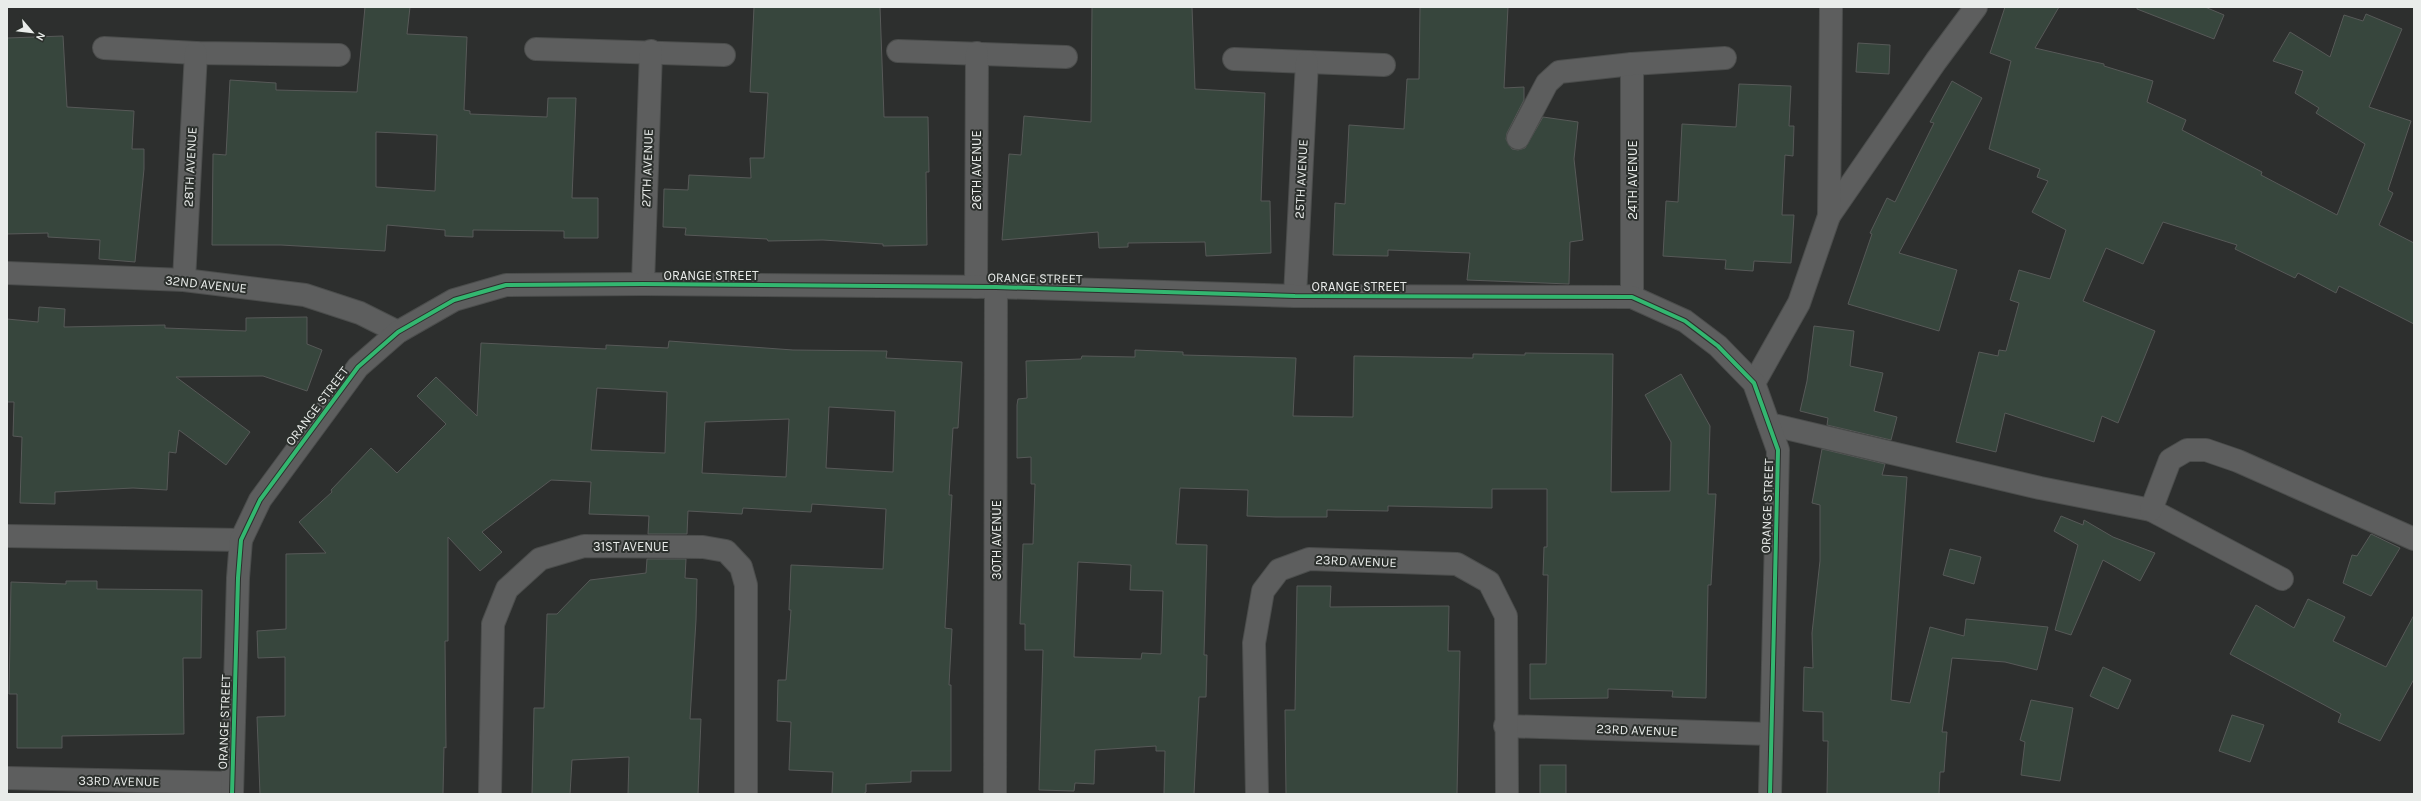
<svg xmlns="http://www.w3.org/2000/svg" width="2421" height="801" viewBox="0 0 2421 801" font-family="Karla,sans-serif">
	<rect width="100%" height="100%" fill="#2d2f2e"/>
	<!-- building -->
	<g fill="#37463d" stroke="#575958" fill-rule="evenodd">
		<path d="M365 7H410L407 34 467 37 464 110 470 111V114L547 117 548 98H576L572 198H598V238H564V231L473 230V237L445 236V230L387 225 385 251 281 245H212L213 154 226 155 230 80 276 83V90L357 92ZM376 132 437 135 435 191 376 187Z"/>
		<polygon points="754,7 880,7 884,117 928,117 929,172 926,172 927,245 883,246 883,244 823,240 768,241 767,239 685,235 686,228 663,227 664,189 688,190 689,175 751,178 750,158 764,158 768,93 750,92"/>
		<polygon points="1092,7 1192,7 1195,89 1265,93 1261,201 1270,201 1271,253 1206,256 1205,242 1128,243 1128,247 1099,248 1098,232 1002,240 1009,154 1021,155 1024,116 1091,122"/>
		<polygon points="1420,7 1508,7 1504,88 1524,87 1524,100 1507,133 1506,139 1512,149 1518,150 1525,148 1543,117 1578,122 1574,159 1583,240 1570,242 1569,284 1467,280 1470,253 1388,250 1388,256 1333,255 1335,203 1345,204 1349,125 1404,129 1407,79 1419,79"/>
		<polygon points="2005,7 2059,7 2035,48 2104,64 2104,66 2153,81 2147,102 2186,120 2182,130 2262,172 2261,175 2337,215 2365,144 2316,113 2319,108 2295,93 2303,71 2273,61 2290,32 2330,57 2344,15 2363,21 2366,14 2402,29 2369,107 2411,121 2388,190 2393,193 2379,225 2414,243 2414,324 2339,286 2336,293 2298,273 2295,278 2235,249 2237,245 2163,222 2143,264 2106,248 2083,301 2155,331 2118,423 2102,416 2094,442 2005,413 1996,452 1956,442 1979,352 1998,356 1999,350 2006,351 2019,303 2010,300 2019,270 2050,279 2066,230 2032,212 2048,181 2037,177 2040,169 1989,149 2011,61 1990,53"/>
		<polygon points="2137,7 2205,7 2224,15 2214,39 2137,9"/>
		<polygon points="63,36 67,107 134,111 132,149 144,149 144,169 135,262 99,259 100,240 48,237 48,233 7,234 7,38"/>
		<polygon points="1858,43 1890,45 1889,74 1856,72"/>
		<polygon points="1952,81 1982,98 1899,253 1957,270 1939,331 1848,304 1872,234 1870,233 1887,198 1895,202 1934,123 1930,122"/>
		<polygon points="1739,84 1791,86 1789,126 1794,126 1793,156 1785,155 1782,215 1794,215 1791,263 1754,261 1753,271 1725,269 1726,260 1663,256 1666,201 1678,202 1682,124 1736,127"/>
		<polygon points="39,307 65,309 64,327 165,325 165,328 246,331 246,318 307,317 307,344 322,350 307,391 263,376 176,377 250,432 226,465 179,430 176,453 169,452 167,490 133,488 55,492 55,504 20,503 22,437 13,436 14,402 7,402 7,319 38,322"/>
		<polygon points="1814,326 1854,331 1850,366 1883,373 1874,411 1897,417 1891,440 1827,425 1828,418 1800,411 1807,381"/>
		<path d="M669 341 793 350 887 351 886 358 962 362 958 428H953L949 495H952L945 628 952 629 949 685H951V771H911V782L866 784V792L863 794H832L833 772 789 770 791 722 777 721 778 680H786L791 610H789L791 565 883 569 886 509 812 504 811 512 743 508 742 514 688 511 687 534H648L649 516 589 514 591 482 551 480 482 532 502 552 480 571 448 537V641H445L446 748 444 747 443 794H260L257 717 285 716V657L258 658 257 631 286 629V554L326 553 299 522 332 492 331 490 371 448 397 473 446 424 417 396 436 377 477 416 481 343 606 349V345L668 348ZM597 388 667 392 665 453 591 450ZM829 407 895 411 893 472 826 468ZM789 419 786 477 702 473 705 422Z"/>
		<path d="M1135 350 1183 352V355L1296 358 1293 416 1353 417 1354 356 1473 358V354L1525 355V353L1613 354 1611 492 1670 491 1671 442 1645 395 1681 374 1710 426 1708 494H1716L1711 585H1708L1706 698 1672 697 1673 691 1608 689V698L1530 699V664H1546L1548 575H1543L1544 547H1547V489H1492V508L1388 506V511L1327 510V517H1276L1247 516 1248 490 1180 488 1176 544 1207 545 1204 655H1207L1206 697H1199L1194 794H1164L1165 751H1156V746L1095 750 1094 784 1075 783 1074 791 1039 790 1043 650H1025V624H1020L1023 544H1033L1035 484H1031V457L1017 458V405L1018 399 1027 398 1026 361 1081 359 1082 356 1135 357ZM1078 562 1131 565 1130 590 1163 591 1161 654 1142 653 1141 659 1074 657Z"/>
		<polygon points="1822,449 1885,464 1882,475 1907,477 1891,700 1910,703 1930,627 1964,636 1966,619 2048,627 2037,670 2005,662 1952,658 1942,732 1947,732 1944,772 1940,772 1939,794 1827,794 1828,741 1823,741 1823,712 1803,711 1804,667 1813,668 1812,633 1820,561 1820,505 1812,503"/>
		<polygon points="2061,516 2083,525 2084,520 2113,537 2155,553 2140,581 2103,560 2071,635 2055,630 2078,545 2054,531"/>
		<polygon points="2371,534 2400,548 2371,596 2343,583 2352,555 2357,556"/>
		<polygon points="1950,549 1981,557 1974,584 1943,575"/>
		<polygon points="647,559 686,559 685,578 697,579 696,620 690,719 701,719 698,794 628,794 629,757 572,760 570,794 532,794 534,708 544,708 547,614 557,614 590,580 646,573"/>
		<polygon points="66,581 97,581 97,589 202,590 201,658 183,658 184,734 62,736 62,748 17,748 17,694 9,694 11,582 66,584"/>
		<polygon points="1297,586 1331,586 1330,607 1449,606 1448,651 1460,651 1457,794 1286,794 1285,710 1295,710"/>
		<polygon points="2308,599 2345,617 2333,641 2386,667 2414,615 2414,679 2380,741 2338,722 2341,714 2230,654 2256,605 2294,628"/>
		<polygon points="2103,667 2131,680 2118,709 2090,696"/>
		<polygon points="2031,700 2073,708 2060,781 2021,775 2025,742 2020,740"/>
		<polygon points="2232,715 2264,725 2250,762 2219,751"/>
		<rect x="1540" y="765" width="26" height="29"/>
	</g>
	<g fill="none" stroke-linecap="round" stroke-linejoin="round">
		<!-- minor casing -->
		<g stroke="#4b4d4c" stroke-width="24">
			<g id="minor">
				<polyline points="104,48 196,53 339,55"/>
				<polyline points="536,49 724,55"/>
				<polyline points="898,51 1066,57"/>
				<polyline points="1234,59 1384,65"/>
				<polyline points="1632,64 1632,297"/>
				<polyline points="1518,138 1547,83 1559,72 1632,64 1725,58"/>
				<polyline points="1829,216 1936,61 1976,7"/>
				<polyline points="7,273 184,280 305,295 360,313 398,332"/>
				<polyline points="184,280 196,53"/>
				<polyline points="643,284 651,51"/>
				<polyline points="976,287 977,53"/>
				<polyline points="1295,296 1307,62"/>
				<polyline points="1754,383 1799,303 1829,216 1831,7"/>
				<polyline points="1769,424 2040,488 2151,510 2282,579"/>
				<polyline points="2151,510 2170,460 2187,450 2206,450 2238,461 2414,539"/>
				<polyline points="7,536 241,540"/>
				<polyline points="1505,726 1770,734"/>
				<polyline points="7,778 232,783"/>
				<polyline points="232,794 238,578 241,540 260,500 358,367 398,332 454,300 506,285 643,284 996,287 1295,296 1632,297 1685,321 1718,346 1754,383 1778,450 1770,794"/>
				<polyline points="490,794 493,624 507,589 540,559 584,546 703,547 726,551 741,567 746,585 746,794"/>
				<polyline points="995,794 996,287"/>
				<polyline points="1257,794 1254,643 1263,591 1279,570 1309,559 1457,564 1489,582 1506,616 1507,794"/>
			</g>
		</g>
		<!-- minor -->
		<use href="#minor" stroke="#5d5e5e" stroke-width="22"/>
		<!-- cycleway casing -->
		<g stroke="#2c302d" stroke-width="6">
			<polyline id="cycleway" points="232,794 238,578 241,540 260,500 358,367 398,332 454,300 506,285 643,284 996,287 1295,296 1632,297 1685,321 1718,346 1754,383 1778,450 1770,794"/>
		</g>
		<!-- cycleway -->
		<use href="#cycleway" stroke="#33b770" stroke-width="4"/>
	</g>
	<g text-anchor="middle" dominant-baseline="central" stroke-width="4" stroke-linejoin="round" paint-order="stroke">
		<!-- street labels -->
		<g font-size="13" fill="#e9ecea" stroke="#2c302d">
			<text transform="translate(190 167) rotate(-87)">28TH AVENUE</text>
			<text transform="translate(647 168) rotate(-88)">27TH AVENUE</text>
			<text transform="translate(976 170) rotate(-90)">26TH AVENUE</text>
			<text transform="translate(1301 179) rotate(-87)">25TH AVENUE</text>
			<text transform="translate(1632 180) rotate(-90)">24TH AVENUE</text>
			<text x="711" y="275">ORANGE STREET</text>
			<text transform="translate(1035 278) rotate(1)">ORANGE STREET</text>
			<text transform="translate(206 284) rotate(6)">32ND AVENUE</text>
			<text x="1359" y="286">ORANGE STREET</text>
			<text transform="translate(317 406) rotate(-53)">ORANGE STREET</text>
			<text transform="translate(1767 506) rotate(-88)">ORANGE STREET</text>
			<text transform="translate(996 540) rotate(-90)">30TH AVENUE</text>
			<text x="631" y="546">31ST AVENUE</text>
			<text transform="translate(1356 561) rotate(2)">23RD AVENUE</text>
			<text transform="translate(224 722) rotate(-88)">ORANGE STREET</text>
			<text transform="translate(1637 730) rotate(2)">23RD AVENUE</text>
			<text transform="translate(119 781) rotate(1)">33RD AVENUE</text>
		</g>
	</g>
	<!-- border -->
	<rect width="2421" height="801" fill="none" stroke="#e9ecea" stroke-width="16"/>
	<!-- north arrow -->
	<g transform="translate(32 32) rotate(118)" stroke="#2c302d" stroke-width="3" paint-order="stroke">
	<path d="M0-3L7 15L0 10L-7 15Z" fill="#e9ecea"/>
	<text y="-6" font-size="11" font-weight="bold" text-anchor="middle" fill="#e9ecea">N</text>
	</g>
</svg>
